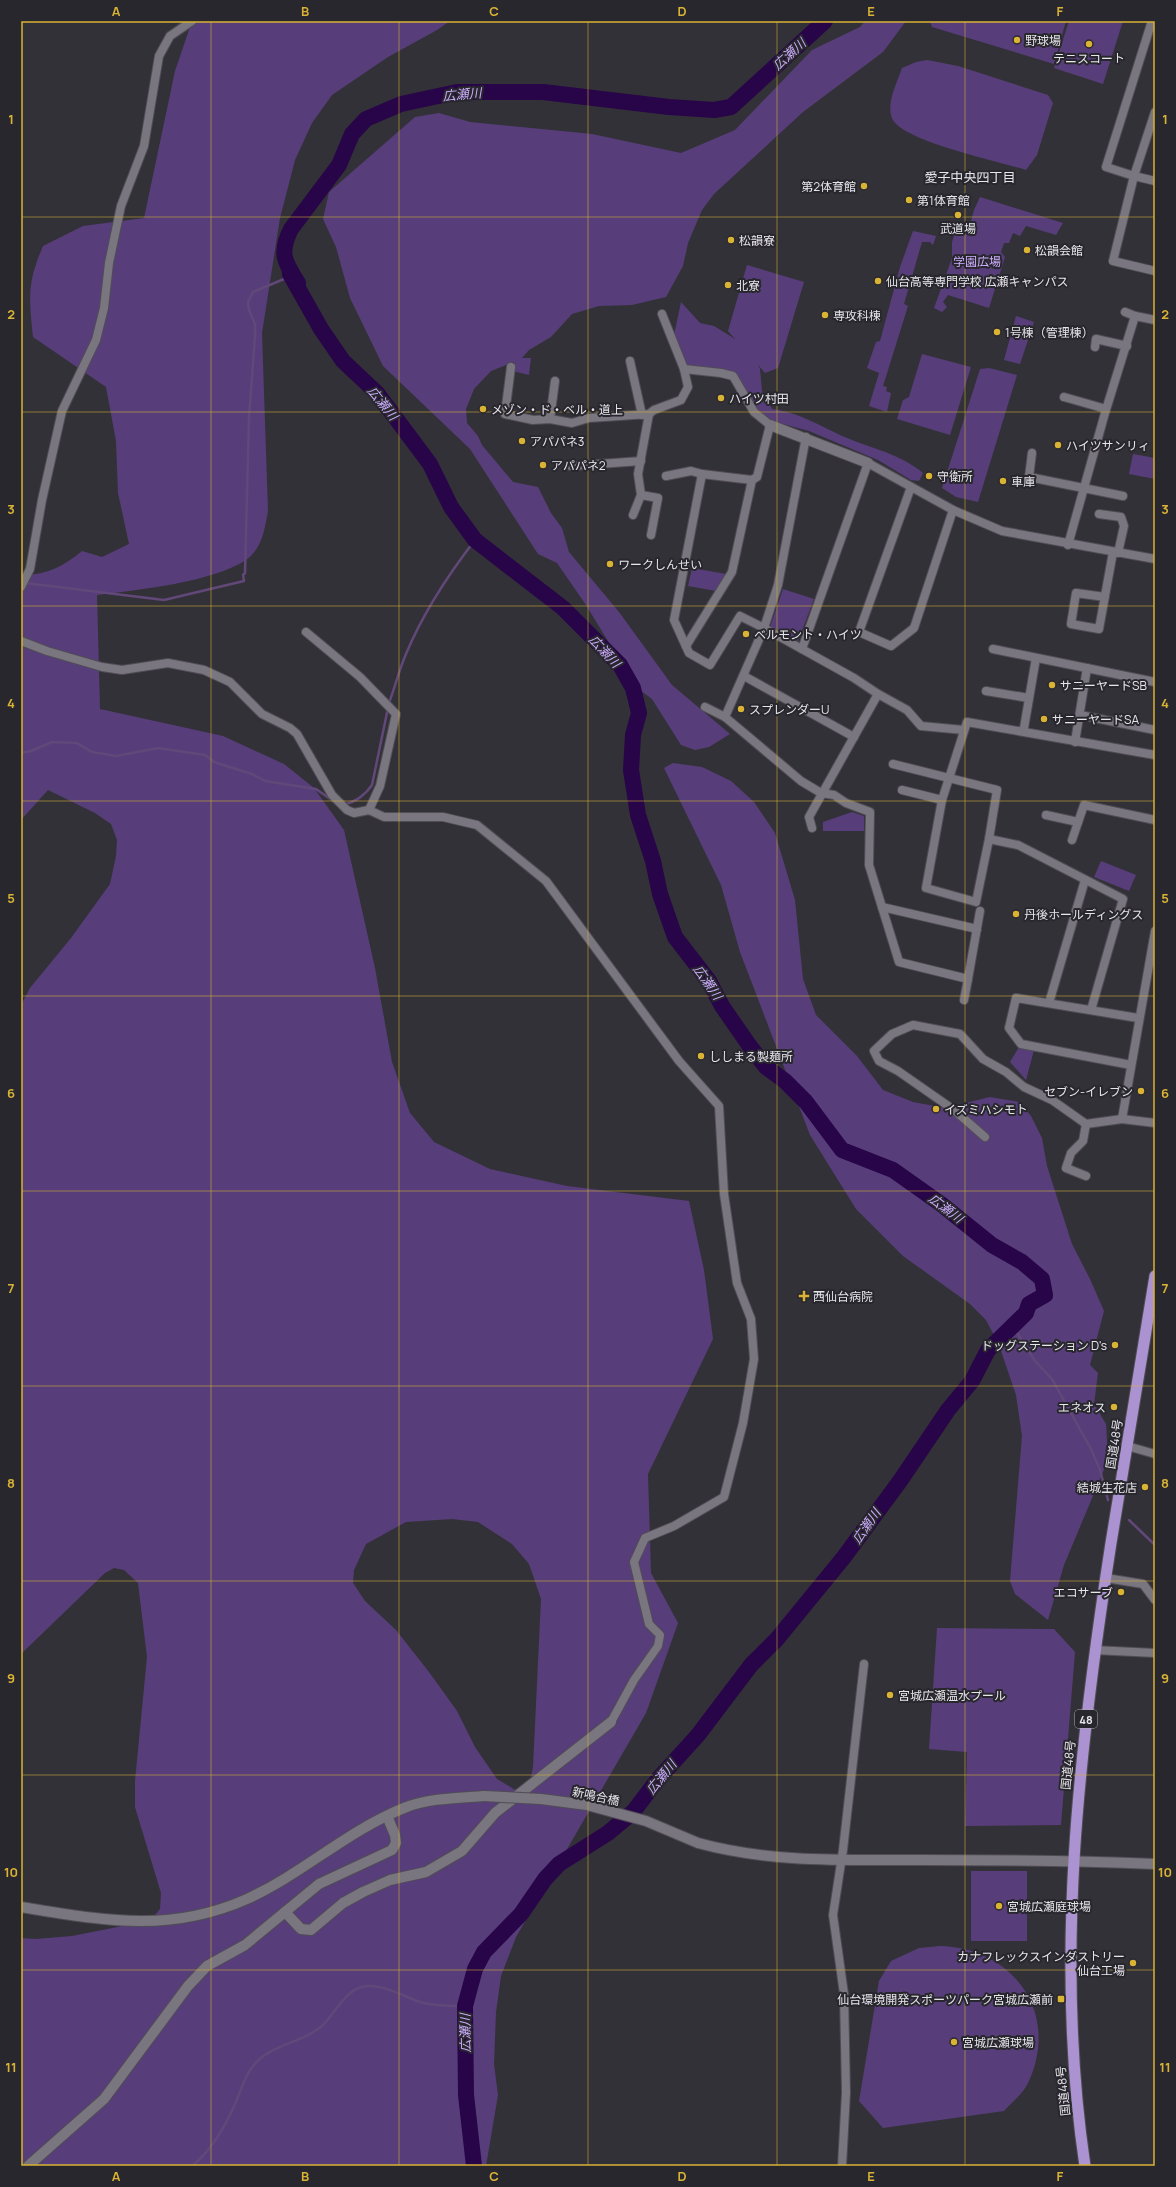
<svg xmlns="http://www.w3.org/2000/svg" width="1176" height="2187" viewBox="0 0 1176 2187" font-family="Manrope,'Noto Sans JP',sans-serif">
	<rect width="100%" height="100%" fill="#333138"/>
	<!-- green -->
	<g fill="#573e7a" fill-rule="evenodd">
		<path d="M192 21H450L437 30 388 57 332 95 312 123 295 160 280 218 262 333 268 511C265 528 262 549 246 560 213 582 138 590 97 595L100 709 223 736 284 764 314 788 344 830 375 968 392 1062 410 1113 434 1142 490 1169 567 1186 689 1201 704 1270 713 1339 648 1474 651 1573 678 1623 646 1713 516 1937 501 1976 496 2012 494 2064 498 2095 486 2166H21V1938L36 1939 72 1936 138 1923 155 1915 160 1909 161 1893 135 1807V1781L147 1657 138 1583 124 1570 114 1568 105 1573 21 1654V1005L30 988 71 938 110 884 116 856 117 840 111 824 95 813 48 790 21 820V575C45 576 64 566 82 551L102 557 129 544 118 493 116 441 106 387 33 337C29 297 27 283 43 246L83 226 144 218 175 71ZM452 1519 478 1522 512 1544 529 1564 541 1599 533 1767 529 1787 522 1794 497 1779 475 1747 457 1711 429 1672 396 1630 365 1601 353 1583 354 1570 366 1544 406 1522Z"/>
		<polygon points="865,21 906,21 883,52 803,112 714,194 702,210 688,243 683,266 666,297 632,305 599,306 572,314 551,337 529,350 522,358 531,358 529,375 513,371 514,362 491,371 474,389 466,409 467,423 478,436 482,445 513,482 538,487 551,513 562,528 569,552 619,612 672,685 730,734 709,747 695,750 681,745 652,699 636,687 586,605 557,563 538,554 470,449 383,366 350,298 336,247 323,219 329,192 415,117 439,113 470,122 592,134 681,153 735,130 812,50 860,27"/>
		<polygon points="930,21 1066,21 1054,64 932,27"/>
		<polygon points="1069,21 1123,21 1103,84 1054,68"/>
		<path d="M927 60 958 66 1048 95 1053 103 1037 155 1026 170C1002 162 900 141 892 118 886 103 897 83 902 68L916 62Z"/>
		<polygon points="980,197 1063,223 1056,235 1026,226 1020,236 1013,233 1009,243 1004,243 1001,252 1005,257 989,308 948,295 943,302 947,307 942,312 934,308 952,258 952,242 956,229 968,232 974,210"/>
		<polygon points="913,231 936,236 933,245 930,242 922,242 904,304 908,306 883,386 887,387 886,391 891,393 887,412 869,406 879,373 867,368 876,342 880,341 900,267"/>
		<path d="M747 265 804 282 778 368 765 373 758 365 760 369 762 391 772 409C802 413 821 427 847 438 874 449 900 454 923 473L919 481 911 480 878 460 809 431 772 421 758 410 727 371 686 365 674 335 681 302 700 323 714 326 735 339 728 331Z"/>
		<polygon points="1016,316 1034,322 1020,364 1004,360"/>
		<polygon points="922,354 971,367 950,435 897,419 903,400 909,397"/>
		<polygon points="989,368 1017,375 978,502 956,497 942,488 980,369"/>
		<polygon points="1133,454 1155,458 1155,479 1129,474"/>
		<polygon points="692,568 726,574 716,591 688,586"/>
		<polygon points="783,589 814,599 798,641 770,627"/>
		<polygon points="673,763 702,767 731,781 754,802 775,833 795,900 803,979 816,1015 857,1056 883,1090 913,1102 945,1108 990,1097 1019,1102 1031,1116 1042,1138 1047,1166 1072,1244 1090,1279 1104,1311 1090,1365 1098,1373 1094,1404 1106,1424 1108,1460 1064,1565 1048,1620 1015,1594 1010,1581 1022,1436 1016,1395 999,1345 986,1320 970,1304 903,1256 856,1209 810,1135 740,952 721,885 664,768"/>
		<polygon points="852,812 864,816 864,831 823,831 823,822"/>
		<polygon points="1101,861 1136,875 1129,891 1094,877"/>
		<polygon points="1019,1047 1034,1050 1026,1080 1010,1062"/>
		<polygon points="937,1628 1054,1629 1075,1652 1061,1825 965,1826 967,1752 929,1749"/>
		<rect x="971" y="1871" width="56" height="70"/>
		<path d="M940 1946C1012 1948 1060 2011 1029 2081 1024 2093 1012 2102 1004 2111L883 2128 859 2101 879 1981 891 1961 919 1948Z"/>
	</g>
	<g fill="none" stroke-linecap="round" stroke-linejoin="round">
		<!-- stream -->
		<g stroke="#614879" stroke-width="2.5">
			<polyline points="25,583 164,600 244,581 243,575 245,573 249,417 255,336 255,324 249,310 248,302 253,292 284,279 290,274"/>
			<path d="M389 703C395 687 399 670 406 654 423 613 448 575 475 540"/>
			<polyline points="21,753 31,751 52,742 77,743 92,752 116,756 158,748 205,755 214,762 252,774 265,781 316,789 336,803"/>
			<path d="M345 804C356 802 366 794 372 785L388 708"/>
			<polyline points="1012,1325 1035,1361 1052,1379 1091,1449 1100,1470 1108,1500"/>
			<polyline points="1129,1520 1155,1545"/>
			<path d="M192 2166C212 2150 225 2127 235 2104 241 2091 244 2077 253 2066 271 2043 302 2044 323 2025 336 2012 347 1987 367 1986 385 1985 403 1996 420 2002 434 2006 450 2006 465 2006"/>
		</g>
		<!-- river -->
		<g stroke="#280448" stroke-width="16">
			<polyline points="290,274 321,329 343,361 377,393 430,464 451,507 475,540 563,608 620,665 633,688 639,713 633,735 631,770 638,815 653,861 660,894 675,937 709,981 722,1006 749,1045 766,1067 785,1081 806,1102 842,1150 893,1170 941,1204 992,1245 1022,1262 1042,1279 1045,1295 1029,1304 1026,1313 988,1350 972,1381 948,1410 900,1481 844,1557 777,1639 751,1665 698,1735 659,1778 633,1812 608,1833 559,1864 545,1879 521,1914 484,1952 475,1969 465,2006 466,2095 474,2166"/>
			<path d="M298 283C284 261 279 253 291 229L339 165 352 134 366 119 401 104 457 92H543L669 107 714 110 731 107 825 21"/>
		</g>
		<!-- minor casing -->
		<g stroke="#504d55" stroke-width="10">
			<g id="minor">
				<polyline points="1155,25 1151,24 1106,167 1134,176 1113,261 1155,271"/>
				<polyline points="1155,112 1134,176 1155,181"/>
				<polyline points="1125,312 1135,316"/>
				<polyline points="1095,347 1096,339 1127,346"/>
				<polyline points="630,361 642,415"/>
				<polyline points="511,367 505,414 533,420 550,419 572,423 589,418 649,414 654,410 681,400 688,387 684,369 662,314"/>
				<polyline points="684,369 721,373 733,376 754,412 770,425 757,477 752,480 702,474 674,620 689,653 710,665 740,616 764,628 854,678 878,694 809,817 812,828"/>
				<polyline points="1064,397 1106,409"/>
				<polyline points="550,419 555,381"/>
				<polyline points="806,437 778,585 764,628 725,717 801,781 821,793 834,795 846,803 870,812 869,865 899,962 968,979 980,911"/>
				<polyline points="1032,453 1029,477 1123,496"/>
				<polyline points="571,466 641,461"/>
				<polyline points="666,476 691,471 702,474"/>
				<polyline points="911,487 859,632 891,646 914,628 953,510"/>
				<polyline points="641,495 658,498 651,535"/>
				<polyline points="1099,514 1121,517 1124,526 1118,553"/>
				<polyline points="633,515 641,495 638,474 649,414"/>
				<polyline points="1068,545 1105,413 1135,316 1155,320"/>
				<polyline points="21,587 30,569 42,500 62,411 96,340 104,308 109,263 121,206 144,146 159,56 170,36 192,21"/>
				<polyline points="1105,597 1076,593 1071,624 1099,629 1113,552"/>
				<polyline points="306,632 360,677 396,714 380,786 369,810"/>
				<polyline points="21,641 47,651 102,667 122,670 168,663 204,670 230,682 262,714 290,728 297,734 332,795 347,810 354,813 369,810 384,817 443,817 477,825 546,881 679,1061 719,1106 724,1194 737,1283 751,1319 754,1359 743,1423 724,1497 674,1526 645,1538 634,1562 649,1624 660,1635 658,1646 634,1680 611,1722"/>
				<polyline points="686,646 732,572 752,480"/>
				<polyline points="802,649 868,463 953,510 1002,531 1155,559"/>
				<polyline points="993,649 1155,682"/>
				<polyline points="744,676 854,737"/>
				<polyline points="986,691 1029,698"/>
				<polyline points="878,694 907,710 921,726 964,730"/>
				<polyline points="705,707 725,717"/>
				<polyline points="1080,715 1155,730"/>
				<polyline points="1024,728 1036,658"/>
				<polyline points="1075,742 1087,668"/>
				<polyline points="893,764 997,790 989,839"/>
				<polyline points="902,790 942,800"/>
				<polyline points="1046,815 1078,822"/>
				<polyline points="1072,840 1084,805 1155,820"/>
				<polyline points="882,907 977,929"/>
				<polyline points="964,1000 968,979"/>
				<polyline points="1049,1003 1085,880"/>
				<polyline points="1091,1010 1123,899 1018,845 989,839 976,902 926,888 942,800 967,722 1155,755"/>
				<polyline points="1131,1065 1021,1044 1009,1028 1016,998 1138,1018"/>
				<polyline points="1122,1119 1155,931"/>
				<polyline points="1086,1124 1083,1141 1071,1153 1066,1168 1086,1176"/>
				<polyline points="985,1137 954,1110 898,1071 879,1061 874,1051 892,1034 913,1025 960,1034 983,1059 1006,1072 1024,1087 1052,1100 1086,1124 1122,1119 1155,1123"/>
				<polyline points="1127,1446 1155,1454"/>
				<polyline points="1106,1578 1143,1584 1155,1600"/>
				<polyline points="1094,1650 1155,1653"/>
				<polyline points="842,2166 846,2093 844,1994 833,1915 843,1850 864,1664"/>
			</g>
		</g>
		<!-- tertiary casing -->
		<g stroke="#504d55" stroke-width="12">
			<g id="tertiary">
				<polyline points="770,425 868,463"/>
				<path d="M698 1843C771 1863 846 1860 921 1860 999 1860 1077 1861 1155 1864"/>
				<path d="M21 1907C102 1920 168 1934 247 1899 302 1874 347 1831 404 1808 428 1798 458 1798 484 1796"/>
				<polyline points="285,1912 301,1929 311,1930 343,1903 363,1892 390,1880 426,1872 462,1851 495,1813 611,1722"/>
				<polyline points="28,2166 104,2099 188,1986 207,1966 245,1945 319,1884 392,1850 396,1843 395,1835 387,1816"/>
			</g>
		</g>
		<!-- trunk casing -->
		<g stroke="#504d55" stroke-width="13">
			<path id="trunk" d="M1085 2166C1054 1958 1079 1749 1111 1543 1126 1453 1140 1364 1155 1276"/>
		</g>
		<!-- minor -->
		<use href="#minor" stroke="#7a7680" stroke-width="8"/>
		<!-- tertiary -->
		<use href="#tertiary" stroke="#7a7680" stroke-width="10"/>
		<!-- trunk -->
		<use href="#trunk" stroke="#ab93d2" stroke-width="11"/>
		<!-- tertiary-bridge casing -->
		<g stroke="#504d55" stroke-width="12" stroke-linecap="butt">
			<polyline id="tertiary-bridge" points="484,1796 541,1799 587,1805 646,1821 698,1843"/>
		</g>
		<!-- tertiary-bridge -->
		<use href="#tertiary-bridge" stroke="#7a7680" stroke-width="10"/>
	</g>
	<!-- grid -->
	<path fill="none" stroke="#d9b334" stroke-width="1" stroke-opacity="0.55" d="M211 21V2166M399 21V2166M588 21V2166M777 21V2166M965 21V2166M21 217H1155M21 412H1155M21 606H1155M21 801H1155M21 996H1155M21 1191H1155M21 1386H1155M21 1581H1155M21 1775H1155M21 1970H1155"/>
	<!-- markers -->
	<g fill="#d9b334" stroke="#29272e" stroke-width="1.5">
		<circle cx="1017" cy="40" r="4"/>
		<circle cx="1089" cy="44" r="4"/>
		<circle cx="864" cy="186" r="4"/>
		<circle cx="909" cy="200" r="4"/>
		<circle cx="958" cy="215" r="4"/>
		<circle cx="731" cy="240" r="4"/>
		<circle cx="1027" cy="250" r="4"/>
		<circle cx="878" cy="281" r="4"/>
		<circle cx="728" cy="285" r="4"/>
		<circle cx="825" cy="315" r="4"/>
		<circle cx="997" cy="332" r="4"/>
		<circle cx="721" cy="398" r="4"/>
		<circle cx="483" cy="409" r="4"/>
		<circle cx="522" cy="441" r="4"/>
		<circle cx="1058" cy="445" r="4"/>
		<circle cx="543" cy="465" r="4"/>
		<circle cx="929" cy="476" r="4"/>
		<circle cx="1003" cy="481" r="4"/>
		<circle cx="610" cy="564" r="4"/>
		<circle cx="746" cy="634" r="4"/>
		<circle cx="1052" cy="685" r="4"/>
		<circle cx="741" cy="709" r="4"/>
		<circle cx="1044" cy="719" r="4"/>
		<circle cx="1016" cy="914" r="4"/>
		<circle cx="701" cy="1056" r="4"/>
		<circle cx="1141" cy="1091" r="4"/>
		<circle cx="936" cy="1109" r="4"/>
		<path d="M802 1290h4v4h4v4h-4v4h-4v-4h-4v-4h4z"/>
		<circle cx="1115" cy="1345" r="4"/>
		<circle cx="1114" cy="1407" r="4"/>
		<circle cx="1145" cy="1487" r="4"/>
		<circle cx="1121" cy="1592" r="4"/>
		<circle cx="890" cy="1695" r="4"/>
		<circle cx="999" cy="1906" r="4"/>
		<circle cx="1133" cy="1963" r="4"/>
		<rect x="1057" y="1995" width="8" height="8" rx="2"/>
		<circle cx="954" cy="2042" r="4"/>
	</g>
	<g text-anchor="middle" dominant-baseline="central" stroke-width="4" stroke-linejoin="round" paint-order="stroke">
		<!-- shield labels -->
		<rect fill="#29272e" stroke="#adacb2" stroke-width="1" x="1075" y="1710" width="22" height="18" rx="3"/>
		<g font-size="11" font-weight="bold" fill="#e6e5ea">
			<text x="1086" y="1719">48</text>
		</g>
		<!-- poi labels -->
		<g font-size="12" fill="#e6e5ea" stroke="#29272e" text-anchor="start">
			<text x="1025" y="40">野球場</text>
			<text x="1089" y="58" text-anchor="middle">テニスコート</text>
			<text x="856" y="186" text-anchor="end">第2体育館</text>
			<text x="917" y="200">第1体育館</text>
			<text x="958" y="228" text-anchor="middle">武道場</text>
			<text x="739" y="240">松韻寮</text>
			<text x="1035" y="250">松韻会館</text>
			<text x="886" y="281">仙台高等専門学校 広瀬キャンパス</text>
			<text x="736" y="285">北寮</text>
			<text x="833" y="315">専攻科棟</text>
			<text x="1005" y="332">1号棟（管理棟）</text>
			<text x="729" y="398">ハイツ村田</text>
			<text x="491" y="409">メゾン・ド・ベル・道上</text>
			<text x="530" y="441">アパパネ3</text>
			<text x="1066" y="445">ハイツサンリィ</text>
			<text x="551" y="465">アパパネ2</text>
			<text x="937" y="476">守衛所</text>
			<text x="1011" y="481">車庫</text>
			<text x="618" y="564">ワークしんせい</text>
			<text x="754" y="634">ベルモント・ハイツ</text>
			<text x="1060" y="685">サニーヤードSB</text>
			<text x="749" y="709">スプレンダーU</text>
			<text x="1052" y="719">サニーヤードSA</text>
			<text x="1024" y="914">丹後ホールディングス</text>
			<text x="709" y="1056">ししまる製麺所</text>
			<text x="1133" y="1091" text-anchor="end">セブン-イレブン</text>
			<text x="944" y="1109">イズミハシモト</text>
			<text x="813" y="1296">西仙台病院</text>
			<text x="1107" y="1345" text-anchor="end">ドッグステーション D's</text>
			<text x="1106" y="1407" text-anchor="end">エネオス</text>
			<text x="1137" y="1487" text-anchor="end">結城生花店</text>
			<text x="1113" y="1592" text-anchor="end">エコサーブ</text>
			<text x="898" y="1695">宮城広瀬温水プール</text>
			<text x="1007" y="1906">宮城広瀬庭球場</text>
			<text x="1125" y="1956" text-anchor="end">カナフレックスインダストリー<tspan x="1125" dy="14">仙台工場</tspan></text>
			<text x="1053" y="1999" text-anchor="end">仙台環境開発スポーツパーク宮城広瀬前</text>
			<text x="962" y="2042">宮城広瀬球場</text>
		</g>
		<!-- park labels -->
		<g font-size="12" fill="#ceafff" stroke="#29272e">
			<text x="977" y="261">学園広場</text>
		</g>
		<!-- street labels -->
		<g font-size="12" fill="#e6e5ea" stroke="#29272e">
			<text transform="translate(1114 1444) rotate(-81)">国道48号</text>
			<text transform="translate(1068 1765) rotate(-84)">国道48号</text>
			<text transform="translate(596 1796) rotate(12)">新鳴合橋</text>
			<text transform="translate(1063 2091) rotate(-96)">国道48号</text>
		</g>
		<!-- water labels -->
		<g font-size="13" font-style="italic" fill="#cbadfc" stroke="#29272e">
			<text transform="translate(789 54) rotate(-42)">広瀬川</text>
			<text transform="translate(462 94) rotate(-5)">広瀬川</text>
			<text transform="translate(383 403) rotate(51)">広瀬川</text>
			<text transform="translate(605 651) rotate(47)">広瀬川</text>
			<text transform="translate(708 982) rotate(55)">広瀬川</text>
			<text transform="translate(946 1208) rotate(37)">広瀬川</text>
			<text transform="translate(866 1526) rotate(-55)">広瀬川</text>
			<text transform="translate(661 1777) rotate(-51)">広瀬川</text>
			<text transform="translate(465 2033) rotate(-91)">広瀬川</text>
		</g>
		<!-- neighbourhood labels -->
		<g font-size="13" fill="#e6e5ea" stroke="#29272e">
			<text x="970" y="177">愛子中央四丁目</text>
		</g>
	</g>
	<!-- border -->
	<rect width="1176" height="2187" fill="none" stroke="#29272e" stroke-width="44"/>
	<rect x="22" y="22" width="1132" height="2143" fill="none" stroke="#d9b334" stroke-width="1.5"/>
	<g font-size="13" text-anchor="middle" font-weight="bold" fill="#d9b334">
		<text x="116" y="16">A</text>
		<text x="305" y="16">B</text>
		<text x="494" y="16">C</text>
		<text x="682" y="16">D</text>
		<text x="871" y="16">E</text>
		<text x="1060" y="16">F</text>
		<text x="11" y="124">1</text>
		<text x="1165" y="124">1</text>
		<text x="11" y="319">2</text>
		<text x="1165" y="319">2</text>
		<text x="11" y="514">3</text>
		<text x="1165" y="514">3</text>
		<text x="11" y="708">4</text>
		<text x="1165" y="708">4</text>
		<text x="11" y="903">5</text>
		<text x="1165" y="903">5</text>
		<text x="11" y="1098">6</text>
		<text x="1165" y="1098">6</text>
		<text x="11" y="1293">7</text>
		<text x="1165" y="1293">7</text>
		<text x="11" y="1488">8</text>
		<text x="1165" y="1488">8</text>
		<text x="11" y="1683">9</text>
		<text x="1165" y="1683">9</text>
		<text x="11" y="1877">10</text>
		<text x="1165" y="1877">10</text>
		<text x="11" y="2072">11</text>
		<text x="1165" y="2072">11</text>
		<text x="116" y="2181">A</text>
		<text x="305" y="2181">B</text>
		<text x="494" y="2181">C</text>
		<text x="682" y="2181">D</text>
		<text x="871" y="2181">E</text>
		<text x="1060" y="2181">F</text>
	</g>
</svg>
